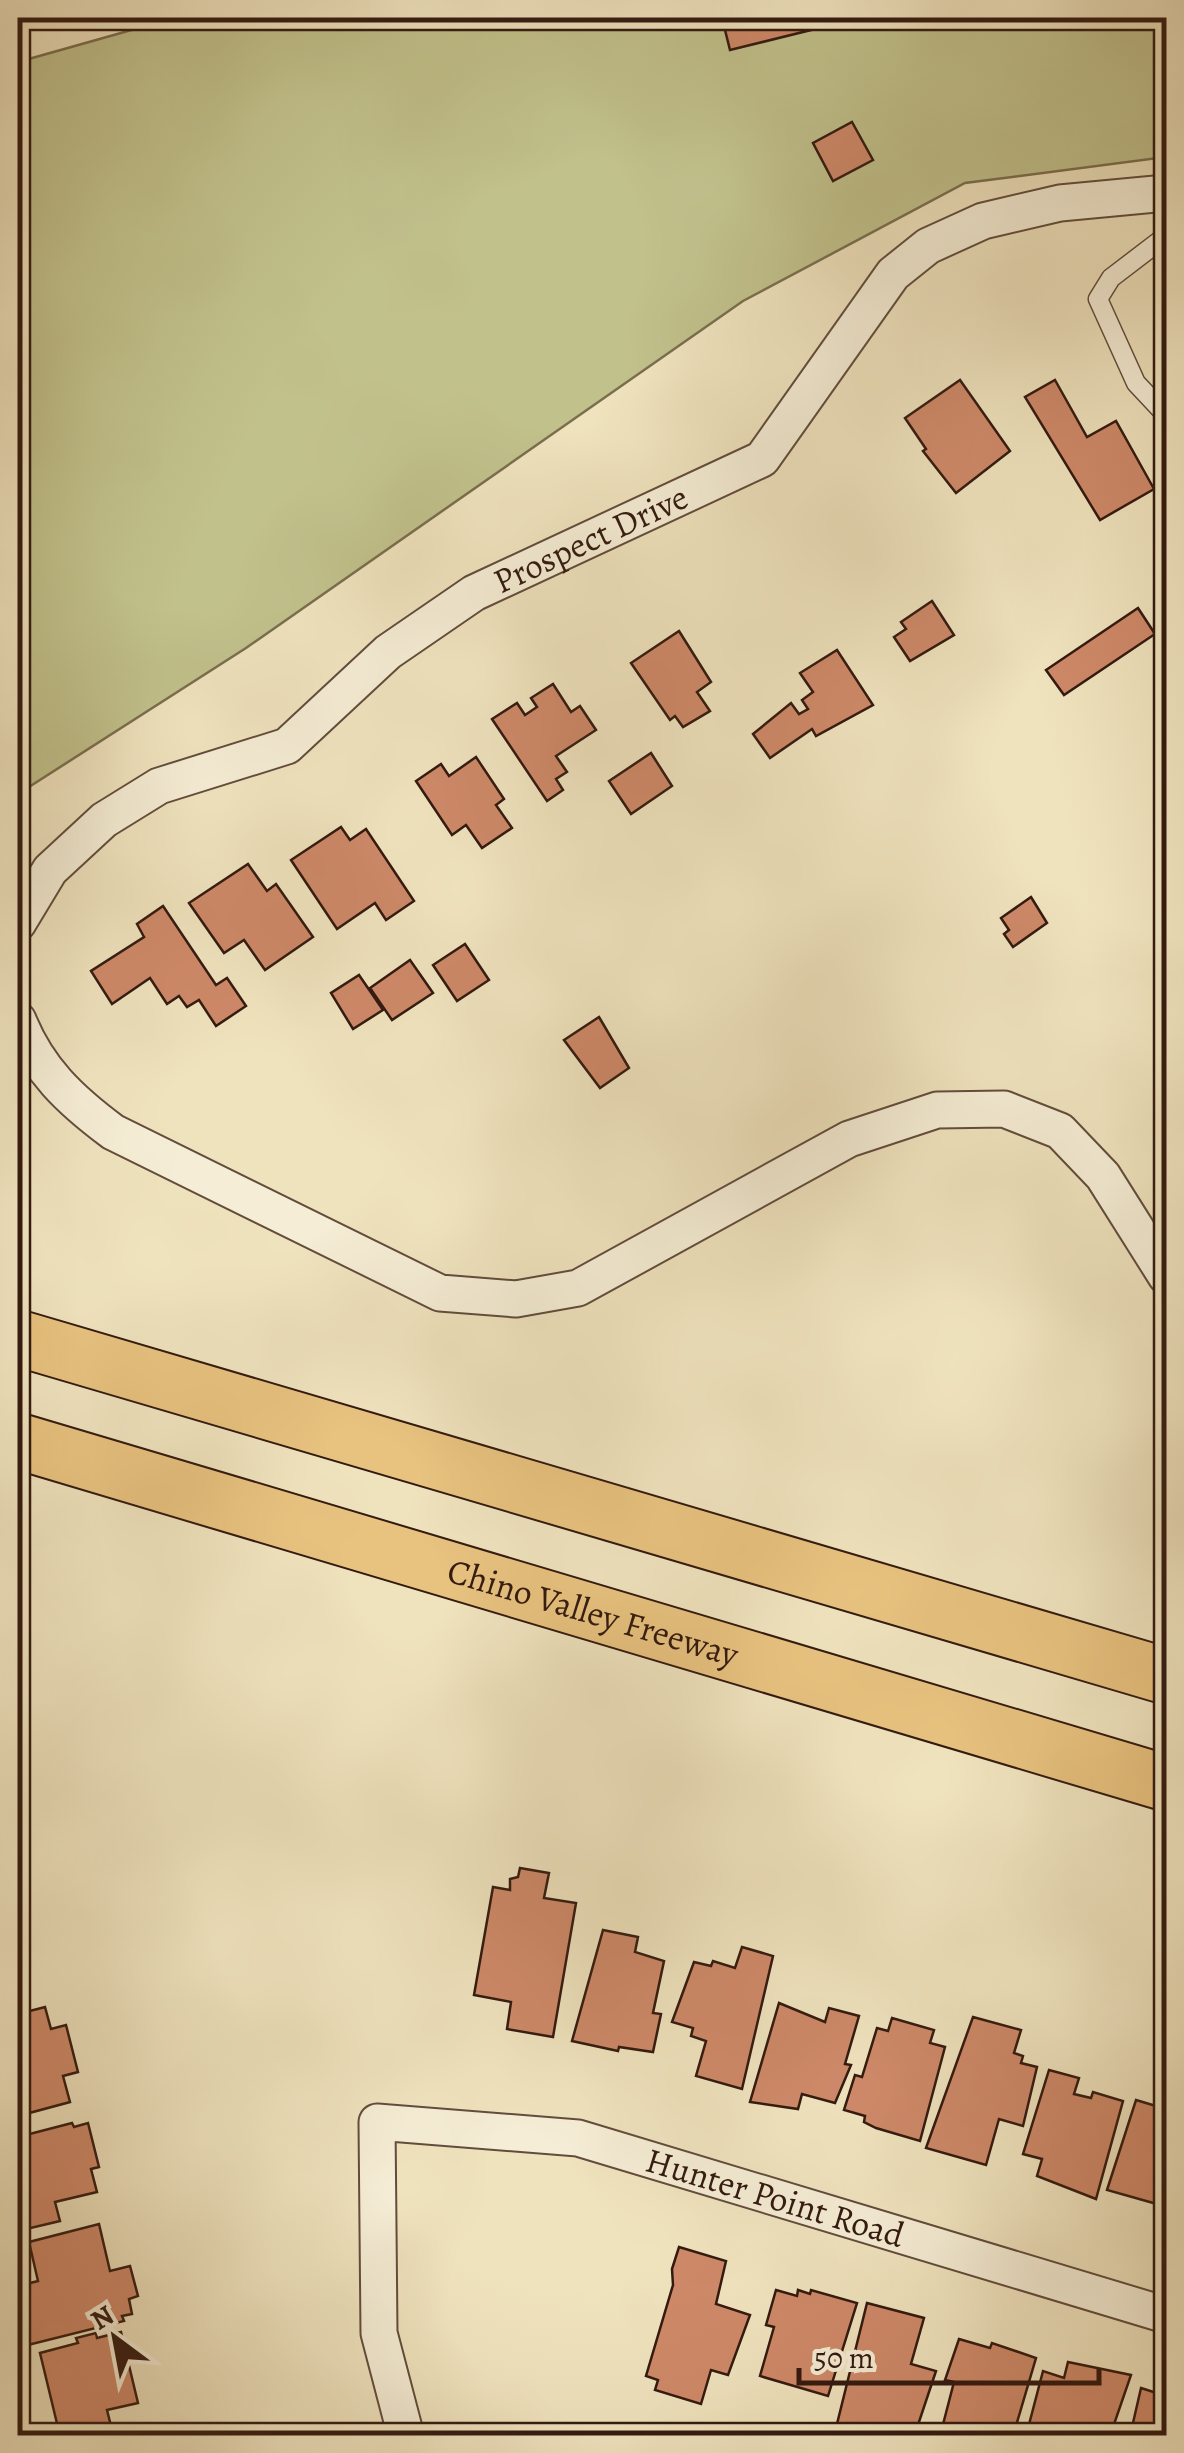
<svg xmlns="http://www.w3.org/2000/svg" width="1184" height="2453" viewBox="0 0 1184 2453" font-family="Alegreya,serif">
	<rect width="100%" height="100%" fill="#efe3be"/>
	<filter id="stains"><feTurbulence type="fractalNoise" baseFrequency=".002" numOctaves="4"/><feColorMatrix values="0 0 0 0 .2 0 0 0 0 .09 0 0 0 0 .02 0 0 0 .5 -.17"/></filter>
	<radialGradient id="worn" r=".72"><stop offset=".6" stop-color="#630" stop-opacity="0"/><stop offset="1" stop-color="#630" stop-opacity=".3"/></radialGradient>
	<!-- green -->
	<polygon fill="#c1c18c" stroke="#7a6e4e" stroke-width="2.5" points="174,18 1166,18 1166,157 965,183 743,301 246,648 18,794 18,62"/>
	<!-- building -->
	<g fill="#ce8969" stroke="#331a10" stroke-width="2.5">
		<polygon points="722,18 812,18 815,29 730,50"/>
		<polygon points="852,122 873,160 833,181 813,143"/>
		<polygon points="960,380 1010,451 956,493 923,451 926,449 905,418"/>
		<polygon points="1055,380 1087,437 1116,421 1154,489 1100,520 1025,397"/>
		<polygon points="932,601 954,635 910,661 894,637 906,629 901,622"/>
		<polygon points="1138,608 1155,634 1064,695 1046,670"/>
		<polygon points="679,631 711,682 697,692 710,711 683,727 675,716 670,720 631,663"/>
		<polygon points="837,650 873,705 816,736 812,729 770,758 753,734 791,703 799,714 808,709 802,700 813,692 800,673"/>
		<polygon points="553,684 571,712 580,706 596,730 556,756 567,772 556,779 563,790 547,801 492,719 517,703 525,715 537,707 531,698"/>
		<polygon points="651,753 672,786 631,814 609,781"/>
		<polygon points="476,757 504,799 496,805 512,828 482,848 466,825 452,835 416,781 441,764 449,776"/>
		<polygon points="341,827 350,840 366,829 414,901 386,920 375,903 337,929 291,860"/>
		<polygon points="248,864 267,891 276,884 313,937 265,970 244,940 224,953 189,903"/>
		<polygon points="1031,897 1047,923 1013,947 1004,934 1009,930 1001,918"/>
		<polygon points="163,906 216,985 227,978 246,1006 216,1026 199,1000 187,1007 179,996 167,1004 150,978 112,1004 91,971 144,937 137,924"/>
		<polygon points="465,944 489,980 457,1001 433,965"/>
		<polygon points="410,960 433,993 392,1020 370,988"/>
		<polygon points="359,975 383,1010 353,1029 331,993"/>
		<polygon points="599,1017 629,1068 600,1088 564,1040"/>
		<polygon points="520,1868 549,1873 544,1898 576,1903 553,2037 507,2029 511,2002 474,1995 493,1887 510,1890 510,1879 518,1877"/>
		<polygon points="603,1930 638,1937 635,1952 664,1961 653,2013 661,2014 653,2052 619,2047 618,2051 572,2041"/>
		<polygon points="742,1947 773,1956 742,2089 696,2076 706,2041 691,2036 693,2028 672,2022 694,1962 711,1966 713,1961 735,1968"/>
		<polygon points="779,2003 825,2022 829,2008 859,2016 845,2064 851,2065 835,2103 802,2094 798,2109 750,2102"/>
		<polygon points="45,2007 51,2029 66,2025 78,2072 63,2076 70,2102 18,2116 18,2014"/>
		<polygon points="973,2017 1021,2030 1014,2053 1023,2056 1021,2063 1037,2067 1023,2126 999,2119 986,2165 926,2148"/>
		<polygon points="892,2018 934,2030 930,2043 945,2047 920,2141 876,2128 864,2122 865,2116 844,2110 855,2075 862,2077 877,2028 888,2031"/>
		<polygon points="1049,2070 1079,2078 1074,2094 1091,2098 1093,2092 1123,2101 1096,2199 1037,2176 1042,2159 1023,2154"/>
		<polygon points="1136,2100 1166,2109 1164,2206 1107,2190"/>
		<polygon points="72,2123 74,2127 88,2123 99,2167 91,2169 97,2192 55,2202 60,2221 18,2231 18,2137"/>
		<polygon points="99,2224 110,2271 130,2266 138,2296 129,2299 132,2314 122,2316 124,2321 28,2345 18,2286 38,2281 29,2242"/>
		<polygon points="679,2247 726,2261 716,2304 750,2315 728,2375 711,2370 701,2404 655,2390 658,2380 646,2376 673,2285 672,2269"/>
		<polygon points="776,2290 797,2296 798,2290 810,2294 811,2290 857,2303 828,2396 760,2376 774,2327 766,2325"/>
		<polygon points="867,2303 924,2318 911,2364 936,2371 916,2431 898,2426 895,2436 834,2436"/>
		<polygon points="121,2332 138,2403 107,2410 112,2430 60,2436 40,2353 78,2343 76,2338 96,2333 97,2338"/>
		<polygon points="959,2339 990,2348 992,2343 1036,2358 1013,2436 940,2436 954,2382 945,2380"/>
		<polygon points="1068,2362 1131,2375 1110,2436 1026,2436 1043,2371 1064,2378"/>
		<polygon points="1141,2388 1166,2396 1166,2436 1130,2436"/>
	</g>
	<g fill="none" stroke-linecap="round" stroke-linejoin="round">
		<!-- service casing -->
		<g stroke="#624c3c" stroke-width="21">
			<polyline id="service" points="1166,236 1111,278 1098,299 1136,383 1166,415"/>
		</g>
		<!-- minor casing -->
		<g stroke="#624c3c" stroke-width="39">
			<g id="minor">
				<path id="s1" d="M18 923 50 870 104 820 159 786 287 746 388 652 474 593 762 459 893 274 928 246 983 221 1060 203 1166 193"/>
				<path d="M18 1020C38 1070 70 1100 113 1132L440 1293 516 1299 578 1288 849 1139 937 1110 1004 1109 1060 1131 1103 1176 1166 1276"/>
				<path id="s2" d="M406 2436 379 2333 377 2122 578 2138 1166 2315"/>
			</g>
		</g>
		<!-- motorway casing -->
		<g stroke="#331a10" stroke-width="59">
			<g id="motorway">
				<polyline points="18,1338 1166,1676"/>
				<path id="s3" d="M18 1441 1166 1783"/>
			</g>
		</g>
		<!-- service -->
		<use href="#service" stroke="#f5edd5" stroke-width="18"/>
		<!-- minor -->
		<use href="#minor" stroke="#f5edd5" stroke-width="35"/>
		<!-- motorway -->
		<use href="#motorway" stroke="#e8c27f" stroke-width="55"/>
	</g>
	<g text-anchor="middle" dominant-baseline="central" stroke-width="9" stroke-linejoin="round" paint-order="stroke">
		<!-- street labels -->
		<g font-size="35" fill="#331a10" stroke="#f5edd5">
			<text stroke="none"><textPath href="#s1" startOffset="705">Prospect Drive</textPath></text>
			<text stroke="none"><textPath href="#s3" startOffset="600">Chino Valley Freeway</textPath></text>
			<text stroke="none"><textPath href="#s2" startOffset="725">Hunter Point Road</textPath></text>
		</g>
	</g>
	<!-- margin -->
	<rect width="1184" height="2453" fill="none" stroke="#efe3be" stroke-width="60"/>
	<rect x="20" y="20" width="1144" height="2413" fill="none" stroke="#331a10" stroke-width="5"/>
	<rect x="30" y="30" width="1124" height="2393" fill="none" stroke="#331a10" stroke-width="2.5"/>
	<!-- north arrow -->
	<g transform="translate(115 2338) rotate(328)" stroke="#f5edd5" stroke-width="8" paint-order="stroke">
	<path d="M0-8L18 38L0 25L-18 38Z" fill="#331a10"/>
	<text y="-15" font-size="28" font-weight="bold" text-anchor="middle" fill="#331a10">N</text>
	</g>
	<!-- scale -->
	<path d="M799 2368v15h300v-15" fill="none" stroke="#331a10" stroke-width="5"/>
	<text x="814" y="2368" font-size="30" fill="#331a10" stroke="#f5edd5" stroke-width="8" paint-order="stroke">50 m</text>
	<rect width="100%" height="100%" filter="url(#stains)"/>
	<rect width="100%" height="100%" fill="url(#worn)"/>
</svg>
